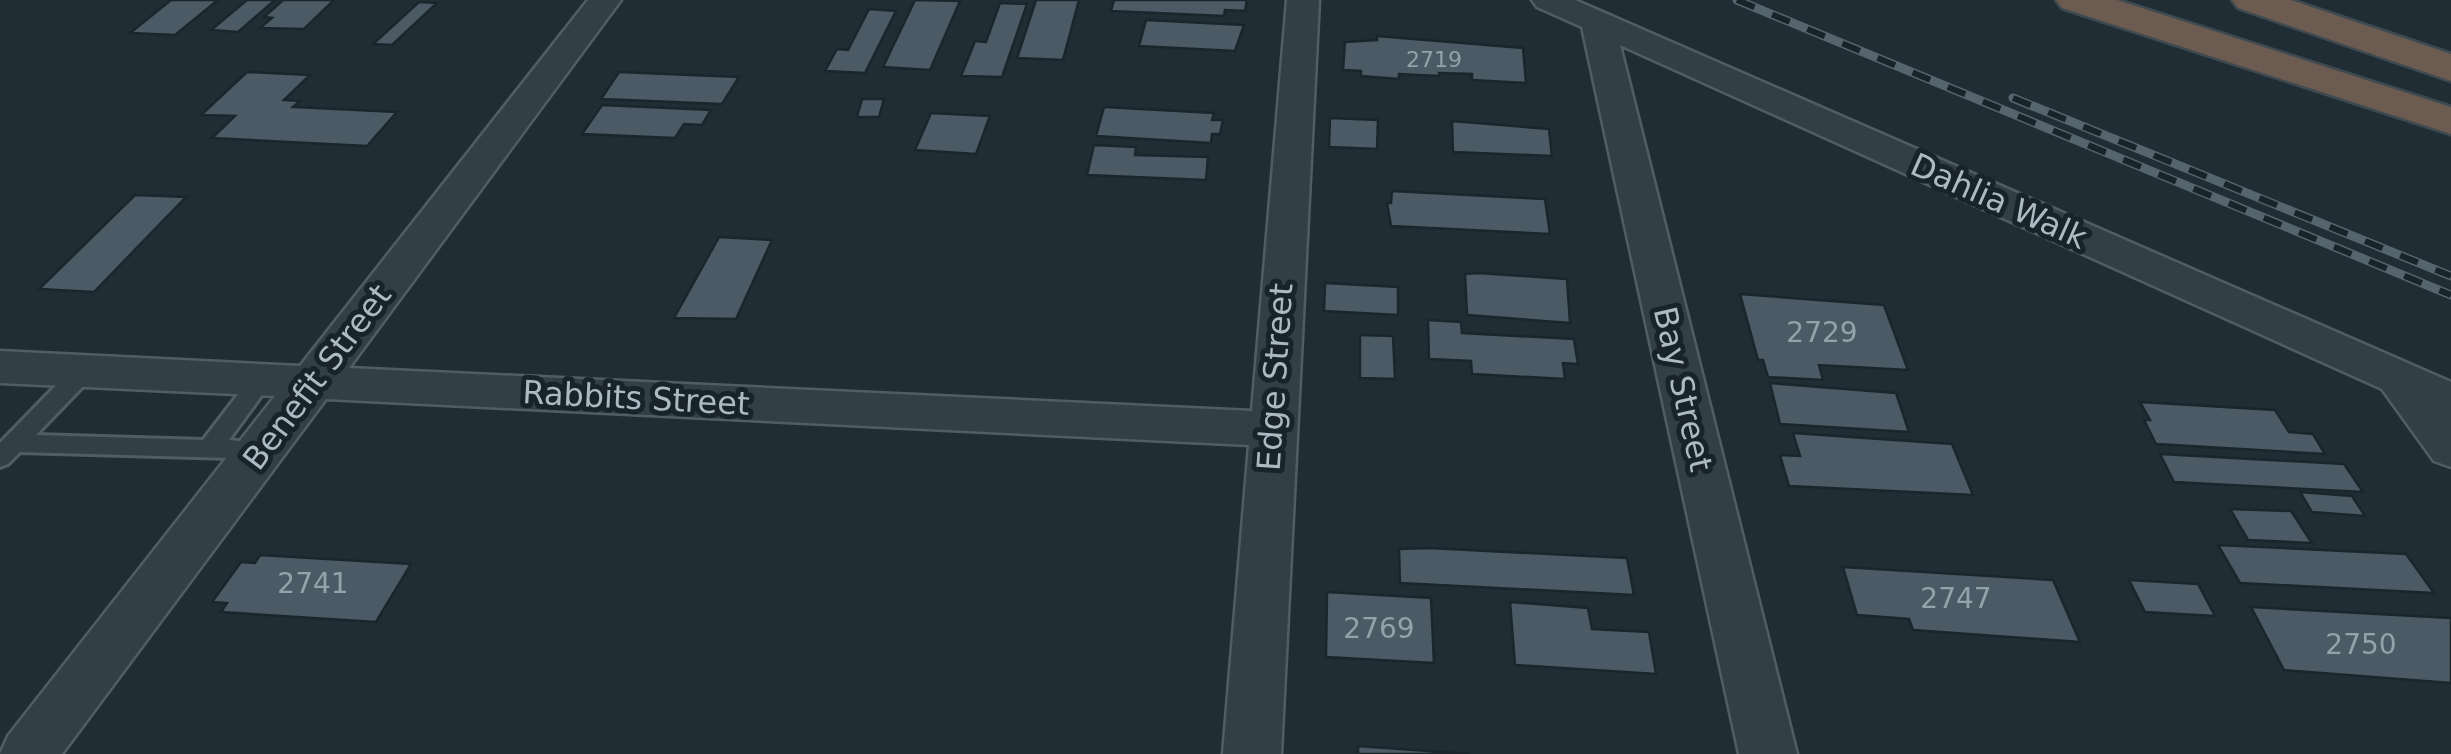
<svg xmlns="http://www.w3.org/2000/svg" width="2451" height="754" viewBox="0 0 2451 754" font-family="'DejaVu Sans',sans-serif">
	<rect width="100%" height="100%" fill="#202d35"/>
	<!-- building -->
	<g fill="#4b5a64" stroke="#1b262c" stroke-width="2.5">
		<polygon points="171,0 218,0 175,35 130,33"/>
		<polygon points="247,0 275,0 238,32 211,30"/>
		<polygon points="283,0 334,0 304,29 260,28 272,18 264,17"/>
		<polygon points="915,0 960,1 930,70 883,67"/>
		<polygon points="1036,0 1079,0 1063,60 1017,58"/>
		<polygon points="1114,0 1247,0 1245,11 1225,10 1224,16 1111,11"/>
		<polygon points="419,2 437,3 392,45 373,44"/>
		<polygon points="1000,3 1027,4 1002,77 961,76 975,41 986,42"/>
		<polygon points="869,9 896,11 865,73 825,71 837,49 848,50"/>
		<polygon points="1146,20 1244,25 1235,51 1139,46"/>
		<polygon points="1377,36 1523,48 1526,83 1472,80 1472,74 1439,73 1439,76 1399,74 1399,79 1361,76 1361,71 1343,70 1345,42 1377,40"/>
		<polygon points="247,72 310,75 284,100 300,101 293,107 397,112 367,146 212,138 235,116 201,115"/>
		<polygon points="619,72 739,77 722,104 601,99"/>
		<polygon points="862,99 884,99 879,117 857,117"/>
		<polygon points="602,105 711,110 702,125 684,124 675,138 582,134"/>
		<polygon points="1104,107 1214,113 1212,120 1223,120 1220,134 1212,134 1211,143 1096,136"/>
		<polygon points="931,113 990,116 976,154 915,150"/>
		<polygon points="1330,118 1378,120 1377,149 1329,147"/>
		<polygon points="1452,121 1549,129 1552,156 1453,152"/>
		<polygon points="1094,145 1136,147 1135,155 1208,157 1206,180 1087,175"/>
		<polygon points="1392,191 1545,199 1550,234 1391,226 1387,203 1391,203"/>
		<polygon points="135,195 186,197 94,292 39,289"/>
		<polygon points="719,237 772,240 736,319 674,318"/>
		<polygon points="1479,273 1567,279 1570,323 1467,315 1465,274"/>
		<polygon points="1325,283 1398,287 1398,315 1324,311"/>
		<polygon points="1740,294 1884,305 1908,370 1819,365 1823,380 1768,377 1763,360 1758,360"/>
		<polygon points="1428,320 1461,322 1462,333 1574,339 1578,364 1563,363 1565,379 1472,374 1471,361 1429,359"/>
		<polygon points="1360,335 1393,336 1395,379 1360,378"/>
		<polygon points="1770,383 1896,393 1909,432 1780,424"/>
		<polygon points="2140,402 2275,410 2289,432 2313,434 2325,454 2156,444 2144,420 2150,420"/>
		<polygon points="1793,433 1952,444 1973,495 1789,486 1780,455 1800,456"/>
		<polygon points="2160,454 2344,464 2363,492 2174,482"/>
		<polygon points="2300,492 2352,496 2365,516 2312,512"/>
		<polygon points="2230,509 2291,511 2312,543 2248,540"/>
		<polygon points="2218,545 2406,554 2434,593 2240,583"/>
		<polygon points="1429,548 1627,558 1634,595 1400,583 1399,549"/>
		<polygon points="260,555 411,564 376,622 221,612 227,603 212,602 241,562 255,563"/>
		<polygon points="1843,567 2053,580 2080,642 1913,630 1909,619 1857,615"/>
		<polygon points="2129,580 2198,584 2215,616 2145,612"/>
		<polygon points="1327,592 1431,598 1434,663 1326,657"/>
		<polygon points="1510,602 1588,608 1592,629 1649,632 1656,674 1515,665"/>
		<polygon points="2251,607 2451,618 2451,683 2284,670"/>
		<polygon points="1358,746 1470,754 1358,754"/>
	</g>
	<g fill="none" stroke-linecap="round" stroke-linejoin="round">
		<!-- service casing -->
		<g stroke="#515d64" stroke-width="6">
			<polygon id="service" points="84,363 92,365 95,371 92,377 36,435 203,440 253,375 261,373 272,381 229,440 269,444 273,450 269,456 261,459 20,452 8,464 0,467 0,443 76,365"/>
		</g>
		<!-- minor casing -->
		<g stroke="#515d64" stroke-width="5">
			<g id="minor">
				<polygon points="588,0 621,0 349,368 1252,411 1287,0 1319,0 1281,754 1223,754 1249,445 326,399 62,754 0,754 8,736 275,396 0,383 0,351 300,366"/>
				<polygon points="1532,0 1575,0 2451,382 2451,467 2434,461 2382,389 1620,45 1797,754 1739,754 1582,27 1537,7"/>
			</g>
		</g>
		<!-- motorway casing -->
		<g stroke="#3e4a50" stroke-width="5">
			<g id="motorway">
				<polygon points="2056,0 2117,0 2451,107 2451,134 2062,8"/>
				<polygon points="2232,0 2291,0 2451,54 2451,81 2238,8"/>
			</g>
		</g>
		<!-- service -->
		<use href="#service" fill="#333f46" fill-rule="evenodd"/>
		<!-- minor -->
		<use href="#minor" fill="#333f46" fill-rule="evenodd"/>
		<!-- motorway -->
		<use href="#motorway" fill="#6b5b51" fill-rule="evenodd"/>
		<!-- rail casing -->
		<g stroke="#55646d" stroke-width="9">
			<g id="rail">
				<polyline points="1737,0 2451,295"/>
				<polyline points="2013,98 2451,276"/>
			</g>
		</g>
		<!-- rail -->
		<use href="#rail" stroke="#19232a" stroke-width="6" stroke-dasharray="19" stroke-linecap="butt"/>
	</g>
	<g text-anchor="middle" dominant-baseline="central" stroke-width="10" stroke-linejoin="round" paint-order="stroke">
		<!-- far-number labels -->
		<g font-size="22" fill="#94a2ab">
			<text x="1434" y="59">2719</text>
		</g>
		<!-- number labels -->
		<g font-size="28" fill="#94a2ab">
			<text x="1822" y="332">2729</text>
			<text x="313" y="583">2741</text>
			<text x="1956" y="598">2747</text>
			<text x="1379" y="628">2769</text>
			<text x="2361" y="644">2750</text>
		</g>
		<!-- street labels -->
		<g font-size="32" fill="#adbac3" stroke="#19232a">
			<text transform="translate(1999 201) rotate(24)">Dahlia Walk</text>
			<text transform="translate(317 377) rotate(-53)">Benefit Street</text>
			<text transform="translate(1275 377) rotate(-86)">Edge Street</text>
			<text transform="translate(1683 389) rotate(77)">Bay Street</text>
			<text transform="translate(636 398) rotate(3)">Rabbits Street</text>
		</g>
	</g>
</svg>
